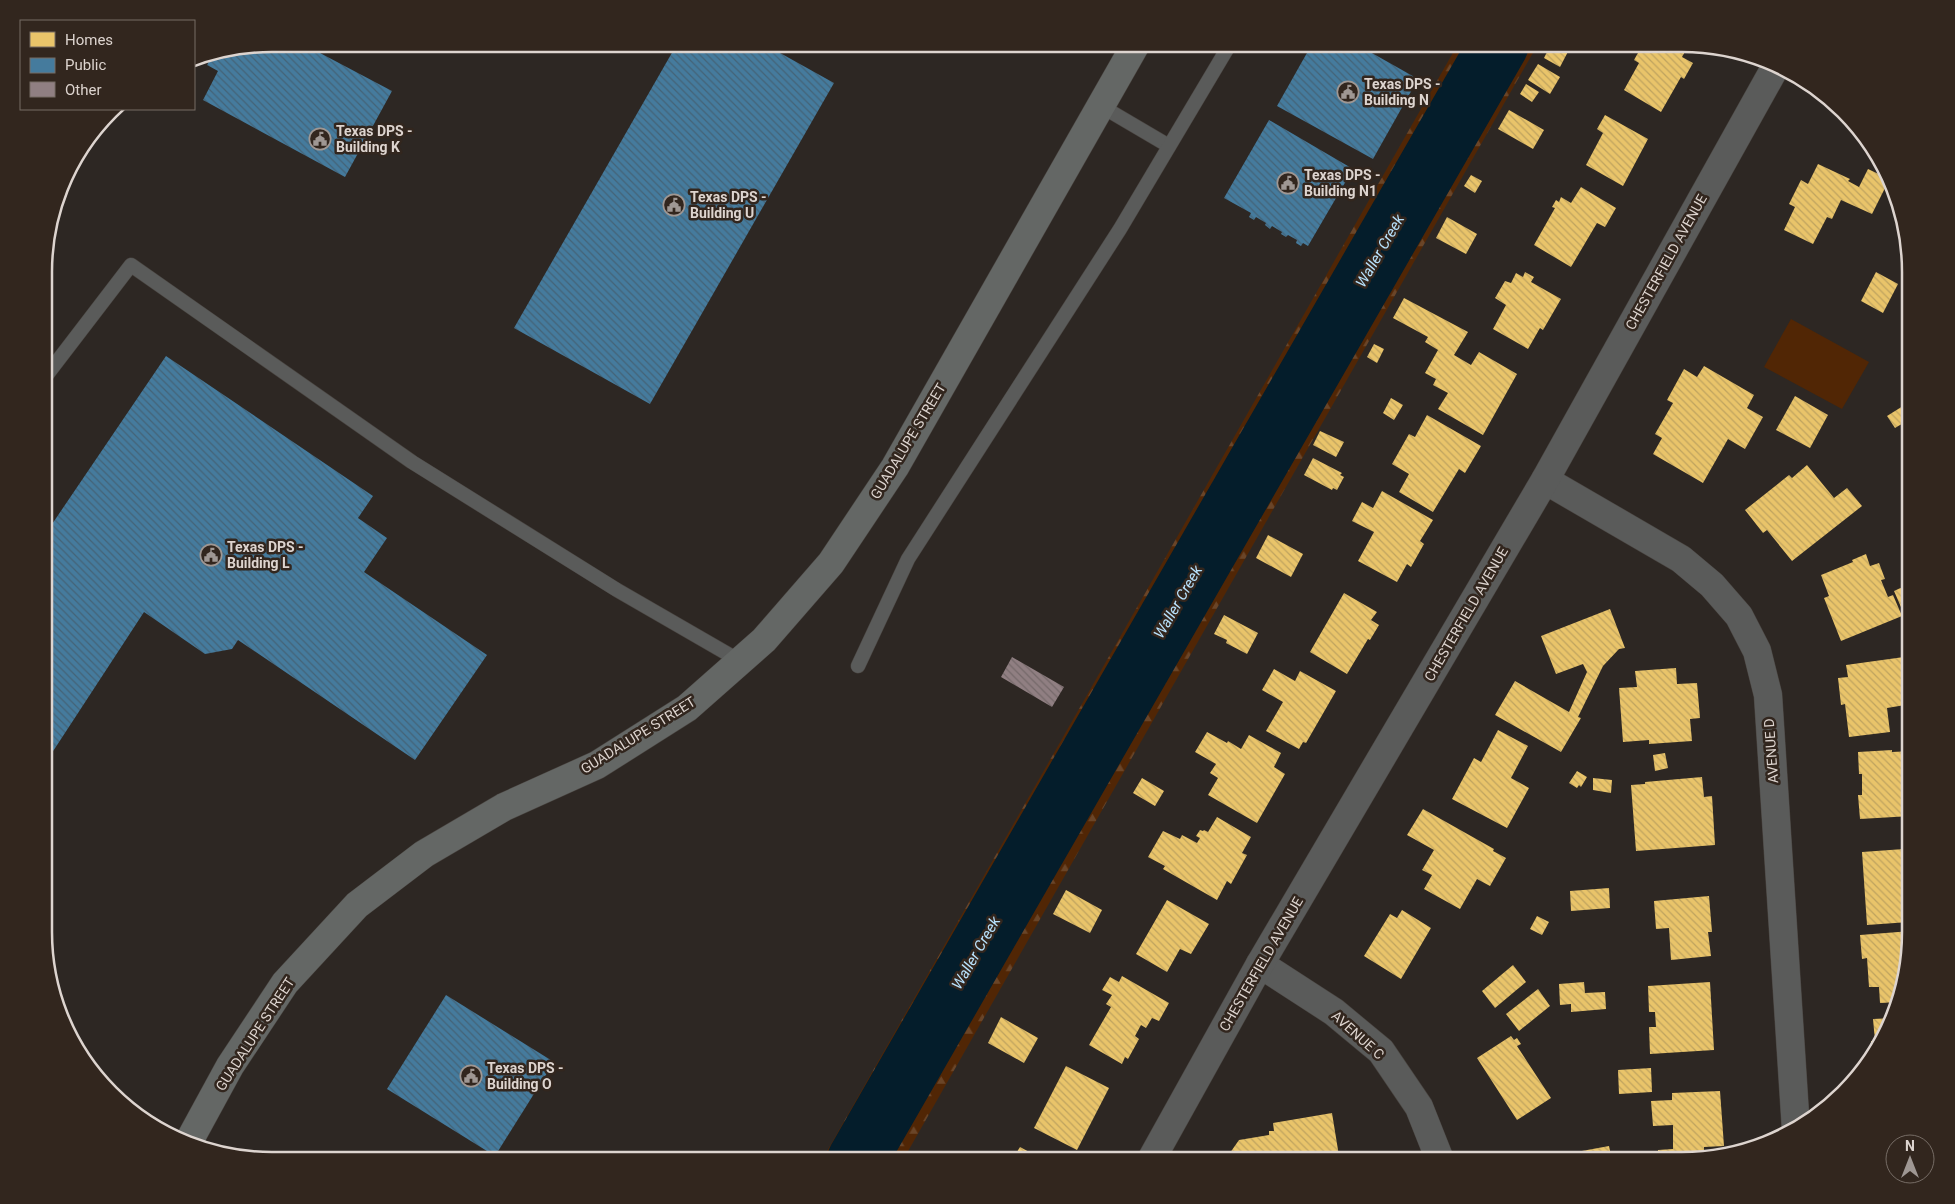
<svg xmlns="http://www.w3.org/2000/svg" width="1955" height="1204" viewBox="0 0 1955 1204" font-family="Roboto,sans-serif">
	<defs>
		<pattern id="forest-firs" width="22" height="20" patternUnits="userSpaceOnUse" patternTransform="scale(1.25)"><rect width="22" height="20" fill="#512605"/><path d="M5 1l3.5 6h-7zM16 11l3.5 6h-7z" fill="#6a4528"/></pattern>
		<pattern id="homes-back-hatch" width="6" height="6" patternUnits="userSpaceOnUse" patternTransform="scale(1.25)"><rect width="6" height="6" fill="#e9c46a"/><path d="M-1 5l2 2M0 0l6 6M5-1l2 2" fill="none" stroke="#bfa35f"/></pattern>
		<pattern id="public-back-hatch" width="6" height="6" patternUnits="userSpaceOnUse" patternTransform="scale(1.25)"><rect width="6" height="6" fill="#457b9d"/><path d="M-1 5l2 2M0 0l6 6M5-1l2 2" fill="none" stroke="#446377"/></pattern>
		<pattern id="building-back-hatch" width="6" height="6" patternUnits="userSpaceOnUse" patternTransform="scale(1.25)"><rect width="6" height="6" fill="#907f82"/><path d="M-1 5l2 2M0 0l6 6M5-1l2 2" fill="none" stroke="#75696a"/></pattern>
	</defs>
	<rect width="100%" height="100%" fill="#2d2723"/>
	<!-- forest -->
	<polygon fill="url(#forest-firs)" points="1458,44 1538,44 903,1160 822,1160"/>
	<!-- park -->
	<polygon fill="#512605" points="1791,319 1869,362 1842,409 1764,367"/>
	<!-- homes -->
	<g fill="url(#homes-back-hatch)">
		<polygon points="1551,44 1572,44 1560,67 1544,58"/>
		<polygon points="1643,44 1680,44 1687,48 1682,57 1693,63 1684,79 1681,77 1661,112 1624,90 1639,63 1634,60"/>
		<polygon points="1538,64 1560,77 1550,94 1528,80"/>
		<polygon points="1526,84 1539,92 1532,102 1520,94"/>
		<polygon points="1509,110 1544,130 1533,149 1498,129"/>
		<polygon points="1605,115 1648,139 1623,186 1586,165 1603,133 1597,129"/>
		<polygon points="1818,164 1850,179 1848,181 1859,187 1868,169 1887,178 1888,182 1872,214 1841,200 1832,219 1827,217 1813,244 1784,230 1795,207 1789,204 1801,180 1808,184"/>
		<polygon points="1471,175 1482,181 1475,193 1464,186"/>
		<polygon points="1581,187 1616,208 1605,227 1597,223 1571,267 1534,245 1555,208 1552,207 1556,200 1559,202 1561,197 1571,203"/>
		<polygon points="1447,217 1477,234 1466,254 1436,238"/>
		<polygon points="1525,272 1534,277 1531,282 1561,299 1543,330 1540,328 1528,349 1493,329 1506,305 1495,298 1505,281 1511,283 1516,273 1523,277"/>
		<polygon points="1876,272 1898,284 1883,313 1861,301"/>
		<polygon points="1404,298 1468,332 1454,355 1471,365 1479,352 1517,374 1483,435 1438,409 1448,393 1433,385 1436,379 1425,373 1438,350 1425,342 1428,337 1393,318"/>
		<polygon points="1374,344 1384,349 1377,363 1367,357"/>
		<polygon points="1704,366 1754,395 1747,408 1763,417 1745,449 1728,439 1703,483 1653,454 1662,438 1655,434 1673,403 1667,400 1684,369 1697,377"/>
		<polygon points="1795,396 1828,415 1810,448 1776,430"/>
		<polygon points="1391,398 1403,405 1394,420 1383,413"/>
		<polygon points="1903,406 1910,419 1895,428 1887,416"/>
		<polygon points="1427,415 1481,446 1465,473 1459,469 1433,512 1399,492 1409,474 1392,464 1409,434 1415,437"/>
		<polygon points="1320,431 1344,442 1336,457 1313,445"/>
		<polygon points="1313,458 1342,473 1340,475 1344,477 1337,490 1333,488 1332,490 1304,475"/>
		<polygon points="1807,465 1834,498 1847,488 1862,506 1792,561 1767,530 1763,533 1745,510 1789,475 1792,478"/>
		<polygon points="1382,491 1433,520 1420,541 1424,544 1411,567 1407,564 1397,582 1358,561 1374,532 1352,521 1362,502 1373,508"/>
		<polygon points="1268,535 1303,554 1291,577 1256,558"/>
		<polygon points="1866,554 1870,566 1879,563 1885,579 1881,580 1888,597 1893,595 1902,616 1841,641 1824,598 1829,596 1821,575 1853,562 1852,560"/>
		<polygon points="1907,585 1911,593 1911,614 1907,616 1907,613 1904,614 1894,591"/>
		<polygon points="1344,593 1377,612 1371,620 1379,625 1370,640 1368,639 1347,674 1310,652"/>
		<polygon points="1610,609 1625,648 1619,649 1603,666 1578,717 1581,718 1561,752 1495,715 1515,681 1569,712 1587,672 1583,664 1556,674 1541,636"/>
		<polygon points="1224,615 1258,633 1247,654 1226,643 1227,640 1214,634"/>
		<polygon points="1904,657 1911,704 1887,708 1890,732 1849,737 1845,704 1841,705 1838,678 1848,677 1846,665"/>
		<polygon points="1676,668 1677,684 1697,683 1700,718 1690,719 1692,741 1649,744 1649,740 1623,742 1619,688 1637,687 1635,671"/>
		<polygon points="1274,669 1295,681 1300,671 1336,691 1306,743 1303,742 1299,749 1266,731 1283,702 1262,690"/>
		<polygon points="1498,730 1528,746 1511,778 1529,788 1507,828 1452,799 1474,758 1481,762"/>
		<polygon points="1207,732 1227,743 1228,741 1241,749 1249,735 1281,753 1274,767 1285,774 1257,823 1208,795 1218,778 1210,773 1216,764 1195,752"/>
		<polygon points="1892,750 1892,752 1911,751 1911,816 1860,819 1858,795 1862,795 1862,774 1859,774 1858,752"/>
		<polygon points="1665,753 1668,768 1655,771 1653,755"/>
		<polygon points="1577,771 1587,777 1581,787 1579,785 1577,788 1569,783"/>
		<polygon points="1702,777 1704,797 1712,796 1715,845 1636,851 1631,785 1645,784 1645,782"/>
		<polygon points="1142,778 1164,791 1155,806 1133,793"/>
		<polygon points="1593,778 1612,780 1611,793 1593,790"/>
		<polygon points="1423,809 1494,849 1493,851 1506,858 1490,886 1477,879 1460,909 1424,889 1432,875 1422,870 1434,850 1407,835"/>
		<polygon points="1217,817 1251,837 1242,853 1247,855 1231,884 1227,881 1217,900 1163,869 1165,866 1148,857 1163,831 1180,839 1182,835 1197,843 1200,838 1196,836 1200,830 1203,831 1204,830 1208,832"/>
		<polygon points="1904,849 1909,922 1867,925 1862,852"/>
		<polygon points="1609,888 1610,908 1571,911 1570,891"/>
		<polygon points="1066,890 1102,910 1090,933 1053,914"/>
		<polygon points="1709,896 1712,932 1708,932 1711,956 1671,960 1669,928 1656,929 1654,901"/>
		<polygon points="1167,900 1209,924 1191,954 1180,949 1167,972 1136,954"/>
		<polygon points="1402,910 1431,928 1401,979 1364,956 1390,914 1397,918"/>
		<polygon points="1537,916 1549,922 1542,935 1530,929"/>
		<polygon points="1911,931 1911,946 1900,1002 1880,1003 1879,987 1869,987 1867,958 1862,959 1860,935"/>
		<polygon points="1513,965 1526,982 1495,1008 1482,991"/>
		<polygon points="1122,976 1169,1003 1159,1021 1152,1018 1146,1028 1141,1025 1135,1036 1139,1039 1128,1059 1125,1057 1122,1064 1089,1045 1111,1007 1106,1004 1112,995 1102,990 1110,977 1119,982"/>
		<polygon points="1584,982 1585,993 1605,992 1606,1009 1571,1012 1571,1004 1560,1005 1559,984"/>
		<polygon points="1710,982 1714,1050 1650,1054 1649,1027 1656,1027 1655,1012 1649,1012 1648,986"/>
		<polygon points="1538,989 1550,1006 1519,1031 1506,1014"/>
		<polygon points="1001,1017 1038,1038 1024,1063 988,1043"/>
		<polygon points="1893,1018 1873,1058 1872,1059 1871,1041 1875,1041 1873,1019"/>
		<polygon points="1511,1036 1514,1040 1517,1038 1521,1044 1517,1046 1551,1098 1517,1120 1477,1058"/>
		<polygon points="1066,1066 1109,1088 1077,1150 1034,1128"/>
		<polygon points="1651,1068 1652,1092 1619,1094 1618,1070"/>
		<polygon points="1720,1091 1724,1146 1704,1147 1704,1158 1697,1160 1658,1160 1658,1150 1673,1149 1673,1125 1653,1126 1651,1101 1672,1100 1672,1093"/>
		<polygon points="1332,1113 1339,1156 1316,1160 1225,1160 1239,1140 1269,1135 1269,1131 1274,1131 1273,1123"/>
		<polygon points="1609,1146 1612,1160 1572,1160 1571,1153"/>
		<polygon points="1020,1147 1044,1160 1012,1160"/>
		<polygon points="1568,1151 1569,1160 1533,1160 1533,1159"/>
	</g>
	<!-- public -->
	<g fill="url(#public-back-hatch)">
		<polygon points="272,44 303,44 392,91 345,177 203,100 218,71 207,65 212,56"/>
		<polygon points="677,44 764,44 834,83 650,404 514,328"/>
		<polygon points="1312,44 1356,44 1418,79 1373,159 1277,106"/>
		<polygon points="1269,120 1353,169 1308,246 1303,243 1301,246 1296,243 1297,240 1288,235 1286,237 1281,234 1282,232 1272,226 1270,229 1265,225 1266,223 1256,217 1254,220 1249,217 1251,213 1224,198"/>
		<polygon points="166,356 373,496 358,518 387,538 364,572 487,655 415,760 238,640 232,649 205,654 144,612 46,762 46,533"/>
		<polygon points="446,995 554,1062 495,1156 387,1089"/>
	</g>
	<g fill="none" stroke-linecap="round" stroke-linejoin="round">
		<!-- river -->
		<polyline stroke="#041d2b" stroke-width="60" points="857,1160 1499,44"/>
	</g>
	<!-- building -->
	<polygon fill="url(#building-back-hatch)" points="1012,657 1064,687 1052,707 1001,677"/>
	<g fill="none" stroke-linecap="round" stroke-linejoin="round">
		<!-- lane casing -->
		<g stroke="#48433f" stroke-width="15">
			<g id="lane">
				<polyline points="1101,106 1169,146"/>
				<polyline points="46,376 131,265 412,462 617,590 740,661"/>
				<polyline points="858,666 908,559 1120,229 1230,44"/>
			</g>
		</g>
		<!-- street casing -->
		<g stroke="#48433f" stroke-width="29">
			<g id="street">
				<polyline points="1545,480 1681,559 1712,585 1739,616 1757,651 1768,695 1796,1130"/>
				<polyline points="1260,964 1334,1012 1381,1051 1419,1107 1440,1160"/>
				<polyline points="1151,1160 1260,964 1545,480 1776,66"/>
			</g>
		</g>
		<!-- secondary casing -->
		<g stroke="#48433f" stroke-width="29">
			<polyline id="secondary" points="188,1143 230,1066 285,983 357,905 424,854 504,807 597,765 687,708 764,640 831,563 895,467 1136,44"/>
		</g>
		<!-- lane -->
		<use href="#lane" stroke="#5a5b5a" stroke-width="14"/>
		<!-- street -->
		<use href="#street" stroke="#5a5b5a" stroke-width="28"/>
		<!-- secondary -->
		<use href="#secondary" stroke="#646765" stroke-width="28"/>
	</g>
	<!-- icons -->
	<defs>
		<g id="civic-ring" transform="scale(1.125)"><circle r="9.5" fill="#32261e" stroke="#9f9793" stroke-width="1.5"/><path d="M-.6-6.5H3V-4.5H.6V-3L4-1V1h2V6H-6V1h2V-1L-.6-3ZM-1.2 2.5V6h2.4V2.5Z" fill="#9f9793"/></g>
	</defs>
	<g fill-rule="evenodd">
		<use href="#civic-ring" x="1348" y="92"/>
		<use href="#civic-ring" x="320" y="139"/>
		<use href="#civic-ring" x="1288" y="183"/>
		<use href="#civic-ring" x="674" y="205"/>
		<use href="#civic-ring" x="211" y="555"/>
		<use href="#civic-ring" x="471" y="1076"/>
	</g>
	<g text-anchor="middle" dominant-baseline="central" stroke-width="5" stroke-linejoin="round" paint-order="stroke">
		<!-- poi labels -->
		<g font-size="14" font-weight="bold" fill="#ddd4cf" stroke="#32261e" text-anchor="start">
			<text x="1364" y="84">Texas DPS -<tspan x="1364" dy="16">Building N</tspan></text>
			<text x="336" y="131">Texas DPS -<tspan x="336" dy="16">Building K</tspan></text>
			<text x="1304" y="175">Texas DPS -<tspan x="1304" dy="16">Building N1</tspan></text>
			<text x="690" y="197">Texas DPS -<tspan x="690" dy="16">Building U</tspan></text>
			<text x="227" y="547">Texas DPS -<tspan x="227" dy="16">Building L</tspan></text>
			<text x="487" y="1068">Texas DPS -<tspan x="487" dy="16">Building O</tspan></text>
		</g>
		<!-- street labels -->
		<g font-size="14" fill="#ddd4cf" stroke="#32261e">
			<text transform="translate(1666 262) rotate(-61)">CHESTERFIELD AVENUE</text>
			<text transform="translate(908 441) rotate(-59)">GUADALUPE STREET</text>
			<text transform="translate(1466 614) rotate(-60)">CHESTERFIELD AVENUE</text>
			<text transform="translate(638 735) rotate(-32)">GUADALUPE STREET</text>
			<text transform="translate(1771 751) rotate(-94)">AVENUE D</text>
			<text transform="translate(1261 964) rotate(-60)">CHESTERFIELD AVENUE</text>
			<text transform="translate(255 1034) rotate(-57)">GUADALUPE STREET</text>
			<text transform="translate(1358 1035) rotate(42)">AVENUE C</text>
		</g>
		<!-- water labels -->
		<g font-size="15" font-style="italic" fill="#b8e2fd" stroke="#32261e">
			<text transform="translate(1380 251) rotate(-60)">Waller Creek</text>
			<text transform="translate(1178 602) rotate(-60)">Waller Creek</text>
			<text transform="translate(976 953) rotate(-60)">Waller Creek</text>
		</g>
	</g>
	<!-- crop -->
	<path d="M0 0H1955V1204H0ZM272 52H1682A220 220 0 0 1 1902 272V932A220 220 0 0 1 1682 1152H272A220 220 0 0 1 52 932V272A220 220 0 0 1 272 52Z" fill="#32261e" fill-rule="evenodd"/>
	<path fill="none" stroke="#ddd4cf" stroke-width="2.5" d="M272 52H1682A220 220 0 0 1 1902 272V932A220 220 0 0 1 1682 1152H272A220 220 0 0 1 52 932V272A220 220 0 0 1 272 52Z"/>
	<!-- legend -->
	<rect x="20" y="20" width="175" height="90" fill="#32261e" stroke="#766c65"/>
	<rect x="30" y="32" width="25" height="15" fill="#e9c46a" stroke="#766c65"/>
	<text x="65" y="45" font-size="15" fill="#ddd4cf">Homes</text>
	<rect x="30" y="58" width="25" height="15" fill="#457b9d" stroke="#766c65"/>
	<text x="65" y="70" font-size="15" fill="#ddd4cf">Public</text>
	<rect x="30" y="82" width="25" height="15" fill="#907f82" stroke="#766c65"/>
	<text x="65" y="95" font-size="15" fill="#ddd4cf">Other</text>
	<!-- north arrow -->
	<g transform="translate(1910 1159)"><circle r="24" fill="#32261e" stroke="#766c65"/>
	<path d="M0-4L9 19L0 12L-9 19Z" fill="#9f9793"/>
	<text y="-8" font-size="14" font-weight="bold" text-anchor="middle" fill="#ddd4cf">N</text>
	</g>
</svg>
